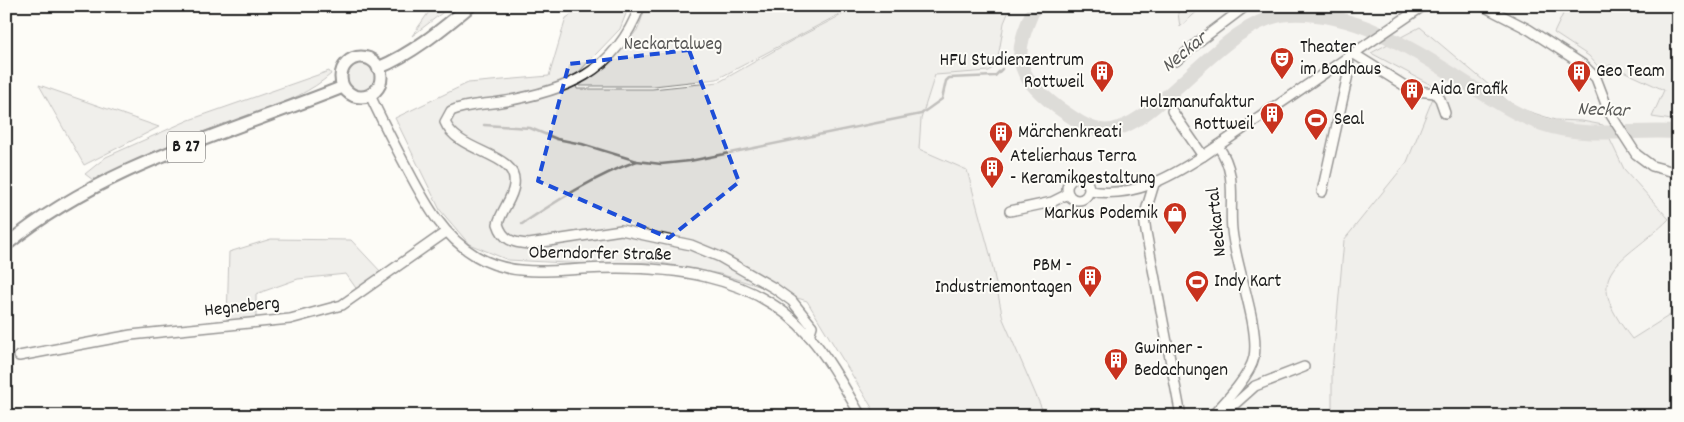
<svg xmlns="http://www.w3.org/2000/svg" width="1684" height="422" viewBox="0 0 1684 422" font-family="Dekko,sans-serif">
	<rect width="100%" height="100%" fill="#fdfcf7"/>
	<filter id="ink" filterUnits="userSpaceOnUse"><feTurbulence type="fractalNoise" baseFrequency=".02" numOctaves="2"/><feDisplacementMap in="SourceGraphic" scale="10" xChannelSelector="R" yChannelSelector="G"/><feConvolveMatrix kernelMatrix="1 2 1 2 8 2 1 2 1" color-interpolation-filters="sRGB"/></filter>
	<g filter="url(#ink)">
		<!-- built -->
		<polygon fill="#eeede9" points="1011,6 1177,6 1180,27 1203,6 1546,6 1563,14 1554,33 1589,56 1601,70 1610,65 1664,90 1652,117 1678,122 1678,310 1632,339 1616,319 1608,298 1608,275 1616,263 1652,236 1669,219 1624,169 1603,125 1582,121 1555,120 1515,107 1420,27 1372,53 1438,88 1407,162 1344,240 1332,372 1332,416 1045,416 1003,319 990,254 967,170 919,149 921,119 935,75 989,71"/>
		<!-- green -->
		<g fill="#e0dfdb" stroke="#7e7e7c">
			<polygon points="433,6 451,6 412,36"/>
			<polygon points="585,6 629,6 620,29 574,77 577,89 652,89 719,82 793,40 859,6 1011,6 1004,23 997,64 989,71 935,75 921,119 919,149 967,170 990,254 1003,319 1045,416 877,416 807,301 720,274 655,262 586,264 508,260 469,244 440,210 395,118 468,83 549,76 566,18"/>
			<polygon points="646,6 855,6 717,79 654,86 579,86 617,54 638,29"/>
			<polygon points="1177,6 1203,6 1180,27"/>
			<polygon points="1546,6 1678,6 1678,121 1652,117 1664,90 1610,65 1601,70 1589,56 1554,33 1563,14"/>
			<path d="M1420 27 1515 107 1555 120 1582 121 1603 125 1624 169 1669 219C1623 265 1577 269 1632 339L1678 310V416H1332V372L1344 240 1407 162 1437 88 1371 53Z"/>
			<circle cx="361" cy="78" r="15"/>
			<path d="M329 71 331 74C294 107 227 121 181 140 151 153 123 167 93 180L85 174 106 157 189 120Z"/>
			<polygon points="39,85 159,127 84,165"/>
			<polygon points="271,239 351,240 382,273 358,291 346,274 298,279 256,294 256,318 227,320 229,252"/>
		</g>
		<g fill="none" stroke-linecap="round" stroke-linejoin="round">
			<!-- stream -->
			<g stroke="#797876" stroke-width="2.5">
				<polyline points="1010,62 1020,54"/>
				<polyline points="484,125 530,128 557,139 582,144 637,161 661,164 690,161 921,114 942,99 946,81 949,78 995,76 1002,69"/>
				<path d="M522 224C558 200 595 176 637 161"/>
			</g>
			<!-- river -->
			<path stroke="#b7b6b2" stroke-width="14" d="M1035 6C1013 55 1012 72 1057 107 1070 116 1084 127 1100 130 1152 139 1222 16 1290 14 1361 11 1421 55 1479 91 1502 105 1525 120 1552 127 1594 138 1635 129 1678 132"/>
			<!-- minor casing -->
			<g stroke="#1c1c1c" stroke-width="12">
				<g id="minor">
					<path d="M640 6C615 73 566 91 500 102 483 105 467 104 451 111L445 122C458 154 519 152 514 185 513 198 501 211 498 224 503 240 513 243 529 244L621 230 691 245 720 257 774 288 792 301 812 326 809 336"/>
					<polyline points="1483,6 1528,29 1582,64 1596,78 1609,112 1636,154 1652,166 1678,173"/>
					<polyline points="1354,54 1405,86 1417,91 1435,93 1440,99 1445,113"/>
					<polyline points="1176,61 1202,39 1246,6"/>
					<path d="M370 95C380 117 391 138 402 159 422 196 439 234 476 256 509 276 547 271 583 269 663 265 754 271 810 337 830 360 845 389 861 416"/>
					<polyline points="1172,111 1203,156"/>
					<circle cx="1078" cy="189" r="11"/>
					<polyline points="1154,184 1144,217 1146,232 1181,416"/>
					<path d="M1090 191C1133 198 1167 179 1203 156L1423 6"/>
					<polyline points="1322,192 1349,70 1348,58"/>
					<polyline points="1010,211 1052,202 1068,194"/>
					<polyline points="19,356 131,335 290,319 342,305 446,232"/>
					<polyline points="1222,406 1236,403 1255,386 1304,367"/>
					<path d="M1212 416C1225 402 1250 376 1254 357 1260 326 1235 265 1232 230 1229 200 1238 174 1218 146"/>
				</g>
			</g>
			<!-- major casing -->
			<g stroke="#1c1c1c" stroke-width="15">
				<g id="major">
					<circle cx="361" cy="77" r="20"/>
					<path d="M378 68C412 54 442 29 470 6"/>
					<path d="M6 245C103 165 228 133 343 87"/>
				</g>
			</g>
			<!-- minor -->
			<use href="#minor" stroke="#fdfcf7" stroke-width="9"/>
			<!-- major -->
			<use href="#major" stroke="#fdfcf7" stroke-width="11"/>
		</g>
	</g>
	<!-- marked area -->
	<path d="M0 0H1684V422H0ZM689 50 739 182 669 238 538 181 569 64Z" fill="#fdfcf7" fill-opacity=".55" fill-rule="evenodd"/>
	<path fill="none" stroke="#1d4ed8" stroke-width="4" stroke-dasharray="10 6" stroke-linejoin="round" d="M689 50 739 182 669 238 538 181 569 64Z"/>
	<!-- icons -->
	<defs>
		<g id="theatre-pin" transform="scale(1.25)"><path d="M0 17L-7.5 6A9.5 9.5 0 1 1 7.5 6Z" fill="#c8321e" stroke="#fdfcf7"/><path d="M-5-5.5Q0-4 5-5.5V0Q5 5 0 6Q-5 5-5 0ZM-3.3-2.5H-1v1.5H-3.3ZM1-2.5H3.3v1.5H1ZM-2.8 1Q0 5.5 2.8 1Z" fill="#fff"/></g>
		<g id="building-pin" transform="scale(1.25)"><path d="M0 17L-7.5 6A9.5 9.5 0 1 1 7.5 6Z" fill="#c8321e" stroke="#fdfcf7"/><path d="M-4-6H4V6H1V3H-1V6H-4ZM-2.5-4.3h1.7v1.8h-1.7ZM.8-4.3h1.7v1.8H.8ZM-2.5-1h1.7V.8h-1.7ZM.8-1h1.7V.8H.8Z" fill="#fff"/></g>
		<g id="stadium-pin" transform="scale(1.25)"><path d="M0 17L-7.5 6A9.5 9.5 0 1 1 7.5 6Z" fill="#c8321e" stroke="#fdfcf7"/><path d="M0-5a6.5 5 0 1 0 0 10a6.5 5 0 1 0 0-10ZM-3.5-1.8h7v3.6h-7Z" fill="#fff"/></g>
		<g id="shop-pin" transform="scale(1.25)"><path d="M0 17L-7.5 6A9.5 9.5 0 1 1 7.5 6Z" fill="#c8321e" stroke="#fdfcf7"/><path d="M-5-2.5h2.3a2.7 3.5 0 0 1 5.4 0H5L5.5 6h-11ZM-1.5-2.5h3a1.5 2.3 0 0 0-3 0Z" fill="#fff"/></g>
	</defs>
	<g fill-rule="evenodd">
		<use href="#theatre-pin" x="1282" y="59"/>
		<use href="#building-pin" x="1102" y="72"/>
		<use href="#building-pin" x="1579" y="72"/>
		<use href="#building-pin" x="1412" y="90"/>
		<use href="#building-pin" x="1272" y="114"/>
		<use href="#stadium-pin" x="1316" y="120"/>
		<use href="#building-pin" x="1001" y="133"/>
		<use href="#building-pin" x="992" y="168"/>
		<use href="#shop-pin" x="1175" y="214"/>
		<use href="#building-pin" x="1090" y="277"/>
		<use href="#stadium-pin" x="1197" y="282"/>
		<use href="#building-pin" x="1116" y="360"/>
	</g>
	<g text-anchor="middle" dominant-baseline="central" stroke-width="4" stroke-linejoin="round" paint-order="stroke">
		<!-- shield labels -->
		<rect fill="#fdfcf7" stroke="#605f5e" stroke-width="1" x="167" y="131.5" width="38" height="31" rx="4"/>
		<g font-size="18" font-weight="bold" fill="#1c1c1c">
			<text x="186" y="147">B 27</text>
		</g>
		<!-- park labels -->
		<g font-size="19" fill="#575655" stroke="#fdfcf7">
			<text x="673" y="45">Neckartalweg</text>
		</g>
		<!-- poi labels -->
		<g font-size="19" fill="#1c1c1c" stroke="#fdfcf7" text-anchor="start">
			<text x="1300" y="48">Theater<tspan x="1300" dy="22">im Badhaus</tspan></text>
			<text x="1084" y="61" text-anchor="end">HFU Studienzentrum<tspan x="1084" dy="22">Rottweil</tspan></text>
			<text x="1596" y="72">Geo Team</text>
			<text x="1430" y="90">Aida Grafik</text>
			<text x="1254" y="103" text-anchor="end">Holzmanufaktur<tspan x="1254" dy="22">Rottweil</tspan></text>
			<text x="1334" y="120">Seal</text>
			<text x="1018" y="133">Märchenkreati</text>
			<text x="1010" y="157">Atelierhaus Terra<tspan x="1010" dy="22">- Keramikgestaltung</tspan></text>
			<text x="1158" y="214" text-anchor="end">Markus Podemik</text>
			<text x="1072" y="266" text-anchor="end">PBM -<tspan x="1072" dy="22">Industriemontagen</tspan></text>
			<text x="1214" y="282">Indy Kart</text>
			<text x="1134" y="349">Gwinner -<tspan x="1134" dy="22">Bedachungen</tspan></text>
		</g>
		<!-- street labels -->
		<g font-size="19" fill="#1c1c1c" stroke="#fdfcf7">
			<text transform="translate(1218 222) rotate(-96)">Neckartal</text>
			<text transform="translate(600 255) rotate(1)">Oberndorfer Straße</text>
			<text transform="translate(242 308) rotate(-6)">Hegneberg</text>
		</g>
		<!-- water labels -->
		<g font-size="20" font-style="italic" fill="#5a5a58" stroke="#fdfcf7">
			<text transform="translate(1185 53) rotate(-39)">Neckar</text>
			<text transform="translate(1603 111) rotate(2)">Neckar</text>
		</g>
	</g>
	<!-- margin -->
	<rect width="1684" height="422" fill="none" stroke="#fdfcf7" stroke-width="25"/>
	<rect x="12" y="12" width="1659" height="397" fill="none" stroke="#1c1c1c" stroke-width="2" filter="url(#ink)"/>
</svg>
